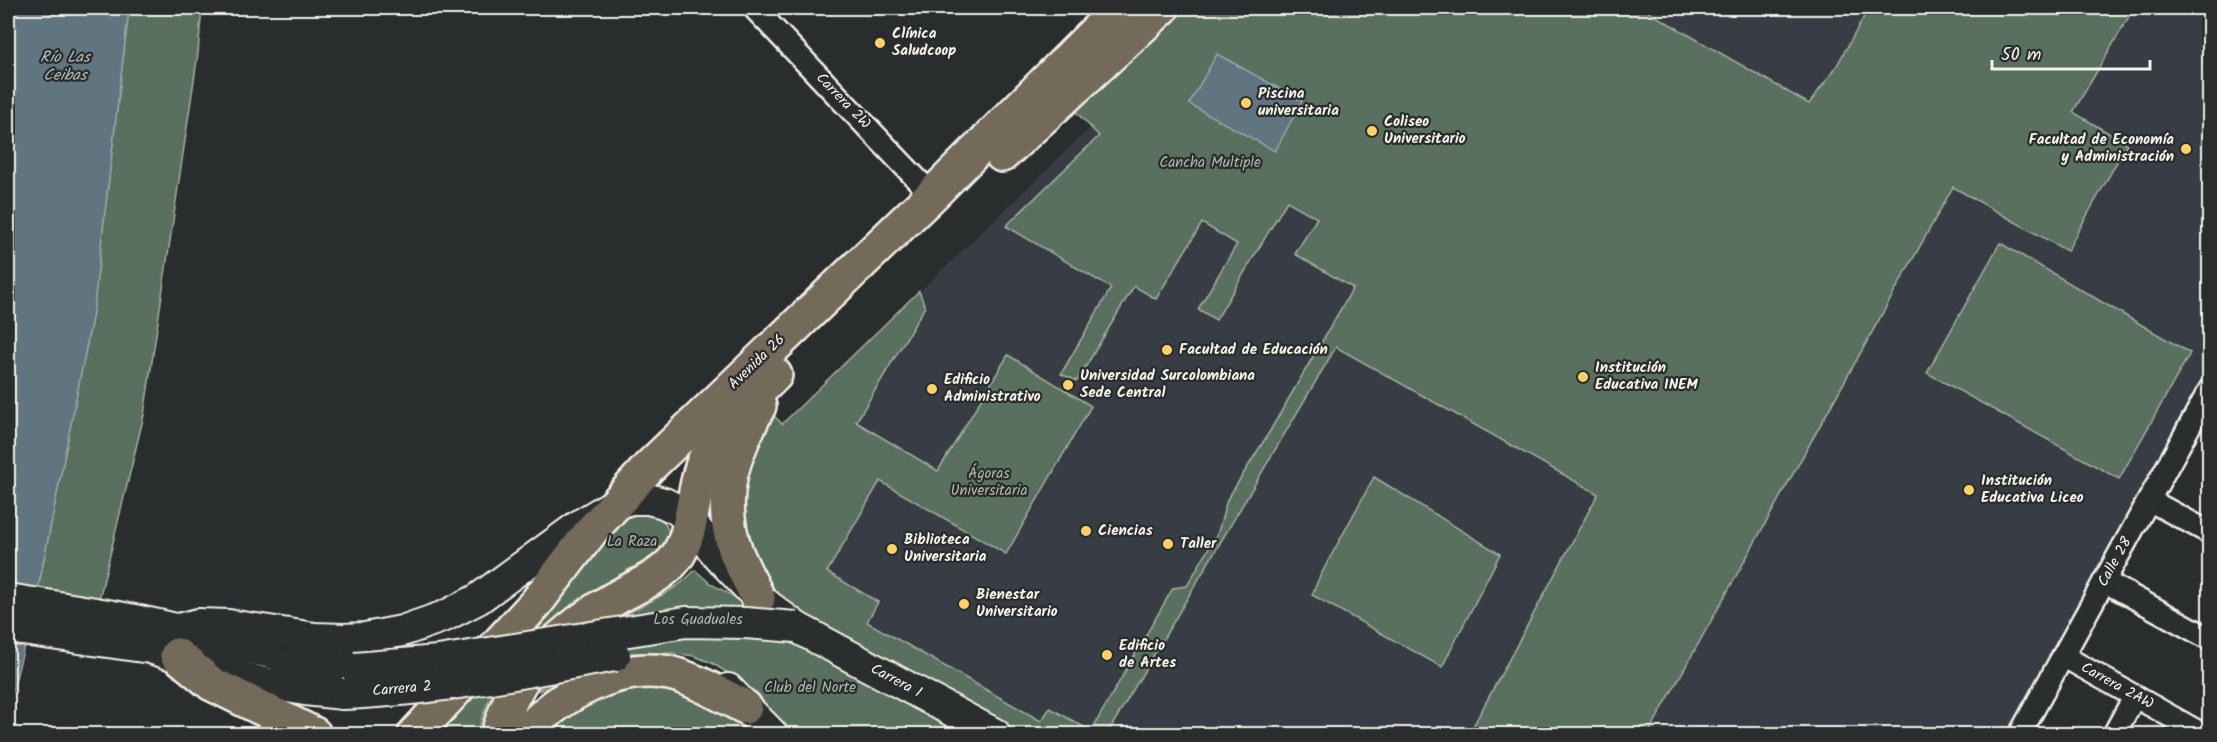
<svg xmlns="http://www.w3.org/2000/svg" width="2217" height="742" viewBox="0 0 2217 742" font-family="Kalam,sans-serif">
	<rect width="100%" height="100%" fill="#2a2d2e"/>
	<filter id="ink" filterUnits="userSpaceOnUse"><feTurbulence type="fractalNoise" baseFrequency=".0167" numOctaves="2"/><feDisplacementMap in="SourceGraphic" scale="12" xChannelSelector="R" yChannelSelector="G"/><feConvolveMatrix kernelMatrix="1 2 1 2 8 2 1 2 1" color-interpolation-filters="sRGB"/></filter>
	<g filter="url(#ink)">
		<!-- built -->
		<polygon fill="#393e44" points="1215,8 2209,8 2209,388 2019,734 1052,734 806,599 783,423"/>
		<!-- green -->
		<g fill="#58705d" stroke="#a6b0a2" stroke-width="1.5">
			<polygon points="129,8 202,8 198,53 144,415 97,608 36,599 93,313"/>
			<path d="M1163 8H1642L1809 104 1836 67 1869 8H2134L2073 112 2127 144 2067 251 1953 187 1648 734H1469L1598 494 1336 347 1107 734H526L591 685 709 689 734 677 712 663 694 656 674 653H631L538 691C558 669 577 646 601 629 631 607 669 599 695 570L711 584 791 628 732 522 755 396 782 424 919 291 925 307 856 422 938 471 1008 355 1091 406 1006 554 880 481 827 572 878 602 867 622 1041 721 1050 708 1091 731 1173 588 1187 586 1218 532 1227 500 1270 431 1353 288 1295 254 1317 218 1287 201 1216 320 1198 309 1237 244 1202 223 1156 299 1134 286 1077 381 1061 374 1111 288 1006 226 1099 136 1063 98Z"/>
			<polygon points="2000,243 2190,353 2119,479 1927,373"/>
			<polygon points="1374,477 1500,554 1442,667 1312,595 1319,578"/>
			<path d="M638 514C653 514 666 517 669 534 659 557 641 562 621 574 607 582 592 591 578 601 550 622 507 664 491 696 485 707 481 722 477 734H437L620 521Z"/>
		</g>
		<!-- water -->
		<g fill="#607480" stroke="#9ba6aa" stroke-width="1.5">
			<polygon points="8,8 129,8 93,313 36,599 8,710"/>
			<polygon points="1217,54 1302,101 1275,151 1189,104"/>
		</g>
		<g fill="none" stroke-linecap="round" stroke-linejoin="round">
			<!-- street casing -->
			<g stroke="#f4f1e8" stroke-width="26">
				<g id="street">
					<polyline points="754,8 932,195"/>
					<polyline points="2149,500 2210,533"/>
					<polyline points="2104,581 2210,639"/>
					<polyline points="2063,656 2202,734"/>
					<polyline points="2020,734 2210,389"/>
					<polyline points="2114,734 2135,696"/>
				</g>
			</g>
			<!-- secondary casing -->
			<g stroke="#f4f1e8" stroke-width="34">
				<g id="secondary">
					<path d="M8 599C65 608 123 616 180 630 238 644 295 663 355 668"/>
					<polyline points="8,628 150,648 260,682 305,690 343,694"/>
					<polyline points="179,629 198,624 229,625 315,638 343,639 365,638 402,631 445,616 478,599 578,526 616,503 631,499 648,499 664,503 678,510 690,521 719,557 758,598 796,627 995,734"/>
					<polyline points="728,689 772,734"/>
				</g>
			</g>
			<!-- primary casing -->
			<g stroke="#f4f1e8" stroke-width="38">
				<g id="primary">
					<polyline points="1002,155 1162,8"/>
					<path d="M758 598C751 583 742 568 736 552 716 497 733 455 759 406"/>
					<polyline points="177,655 212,684 314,734"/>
					<polyline points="415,734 536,603 592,530 649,467 932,195 1119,8"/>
					<path d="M498 734C504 714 514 690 527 672 547 646 585 615 614 599 634 587 660 578 675 559 693 536 692 496 702 467 714 429 748 402 775 375"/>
					<path d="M526 734C557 695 618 663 669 673 695 679 721 695 745 707"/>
				</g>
			</g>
			<!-- street -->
			<use href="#street" stroke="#2a2d2e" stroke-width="21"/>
			<!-- secondary -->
			<use href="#secondary" stroke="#2a2d2e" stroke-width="30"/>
			<!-- primary -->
			<use href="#primary" stroke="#736a5a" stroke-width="33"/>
			<!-- secondary-bridge casing -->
			<g stroke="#f4f1e8" stroke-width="34" stroke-linecap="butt">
				<g id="secondary-bridge">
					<polyline points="355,668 438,661 686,622 745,623 796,627"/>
					<path d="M343 694C434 691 525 672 615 656"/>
				</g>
			</g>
			<!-- secondary-bridge -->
			<use href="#secondary-bridge" stroke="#2a2d2e" stroke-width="30"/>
		</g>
	</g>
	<!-- markers -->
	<g fill="#ffd166" stroke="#2a2d2e" stroke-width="2">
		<circle cx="880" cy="43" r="6"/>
		<circle cx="1246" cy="103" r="6"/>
		<circle cx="1372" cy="131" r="6"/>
		<circle cx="2186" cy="149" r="6"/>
		<circle cx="1167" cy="350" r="6"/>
		<circle cx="1583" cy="377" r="6"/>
		<circle cx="1068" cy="385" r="6"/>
		<circle cx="932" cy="389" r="6"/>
		<circle cx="1969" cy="490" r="6"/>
		<circle cx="1086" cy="531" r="6"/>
		<circle cx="1168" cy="544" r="6"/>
		<circle cx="892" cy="549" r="6"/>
		<circle cx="964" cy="604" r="6"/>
		<circle cx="1107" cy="655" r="6"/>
	</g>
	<g text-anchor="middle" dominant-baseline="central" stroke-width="4.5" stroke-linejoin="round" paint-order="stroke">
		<!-- poi labels -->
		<g font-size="15" font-weight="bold" fill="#f4f1e8" stroke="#2a2d2e" text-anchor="start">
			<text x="892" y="34">Clínica<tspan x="892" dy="17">Saludcoop</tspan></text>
			<text x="1258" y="94">Piscina<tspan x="1258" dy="17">universitaria</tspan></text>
			<text x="1384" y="122">Coliseo<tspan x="1384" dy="17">Universitario</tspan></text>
			<text x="2174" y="140" text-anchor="end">Facultad de Economía<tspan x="2174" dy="17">y Administración</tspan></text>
			<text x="1179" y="350">Facultad de Educación</text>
			<text x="1595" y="368">Institución<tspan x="1595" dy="17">Educativa INEM</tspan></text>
			<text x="1080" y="376">Universidad Surcolombiana<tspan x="1080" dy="17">Sede Central</tspan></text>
			<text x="944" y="380">Edificio<tspan x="944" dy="17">Administrativo</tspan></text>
			<text x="1981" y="481">Institución<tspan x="1981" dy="17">Educativa Liceo</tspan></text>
			<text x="1098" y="531">Ciencias</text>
			<text x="904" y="540">Biblioteca<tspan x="904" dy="17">Universitaria</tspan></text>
			<text x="1180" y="544">Taller</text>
			<text x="976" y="595">Bienestar<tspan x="976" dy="17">Universitario</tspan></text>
			<text x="1119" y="646">Edificio<tspan x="1119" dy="17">de Artes</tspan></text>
		</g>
		<!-- street labels -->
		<g font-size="15" fill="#f4f1e8" stroke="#2a2d2e">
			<text transform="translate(843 101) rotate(46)">Carrera 2W</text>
			<text transform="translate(757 362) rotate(-44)">Avenida 26</text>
			<text transform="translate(2115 562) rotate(-61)">Calle 28</text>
			<text transform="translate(896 681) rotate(28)">Carrera 1</text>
			<text transform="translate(2117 686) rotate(29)">Carrera 2AW</text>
			<text transform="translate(402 689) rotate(-5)">Carrera 2</text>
		</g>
		<!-- park labels -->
		<g font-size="15" fill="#aeb7a9" stroke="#2a2d2e">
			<text x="1210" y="163">Cancha Multiple</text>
			<text x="989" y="474">Ágoras<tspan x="989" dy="17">Universitaria</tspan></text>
			<text x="632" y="542">La Raza</text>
			<text x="698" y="620">Los Guaduales</text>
			<text x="810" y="688">Club del Norte</text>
		</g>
		<!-- water labels -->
		<g font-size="16" font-style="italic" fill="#b1b9b9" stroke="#2a2d2e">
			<text x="65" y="57">Río Las<tspan x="65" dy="18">Ceibas</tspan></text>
		</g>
	</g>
	<!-- margin -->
	<rect width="2217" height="742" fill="none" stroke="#2a2d2e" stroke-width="30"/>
	<rect x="15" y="15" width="2187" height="712" fill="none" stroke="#f4f1e8" stroke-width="2" filter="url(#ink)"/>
	<!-- scale -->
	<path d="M1992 60v9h158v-9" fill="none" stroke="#f4f1e8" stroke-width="3"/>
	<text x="2001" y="60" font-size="18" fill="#f4f1e8" stroke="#2a2d2e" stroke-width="4.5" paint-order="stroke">50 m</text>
</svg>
